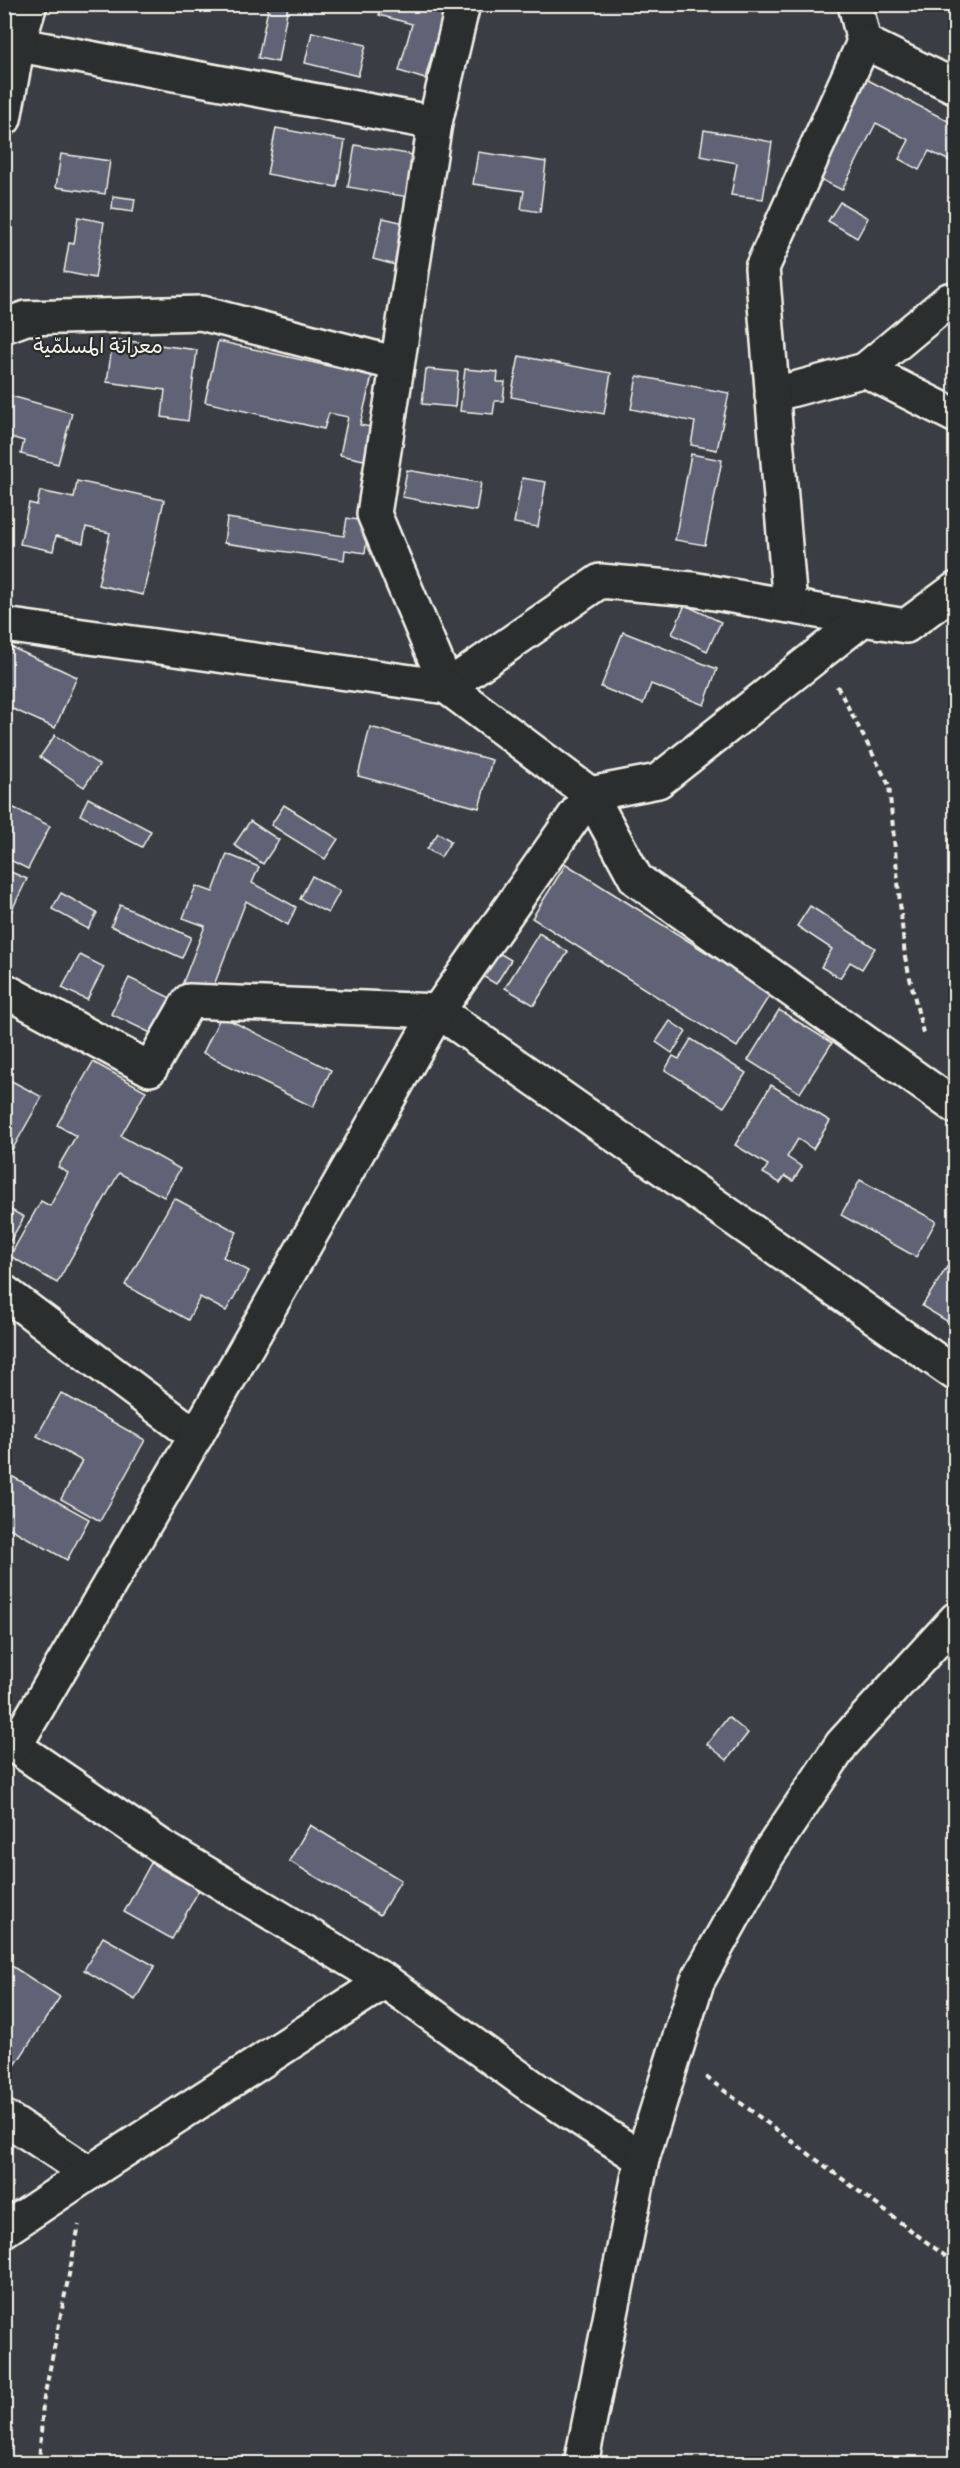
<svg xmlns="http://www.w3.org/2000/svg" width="960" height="2468" viewBox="0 0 960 2468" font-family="'Patrick Hand','Playpen Sans Arabic',sans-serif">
	<rect width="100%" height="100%" fill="#3a3e44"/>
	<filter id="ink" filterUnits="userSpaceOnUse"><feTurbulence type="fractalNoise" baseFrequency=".0167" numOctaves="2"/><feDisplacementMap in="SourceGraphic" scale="12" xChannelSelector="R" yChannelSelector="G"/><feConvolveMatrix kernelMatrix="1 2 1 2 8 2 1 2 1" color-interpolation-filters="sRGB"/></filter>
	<g filter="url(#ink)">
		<!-- building -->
		<g fill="#606476" stroke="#f4f1e8" stroke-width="1.5">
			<polygon points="269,4 288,6 278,62 258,58"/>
			<polygon points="381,4 446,4 425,79 399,71 412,24 379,15"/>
			<polygon points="312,32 366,45 358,76 305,63"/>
			<polygon points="862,77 956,125 956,164 929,151 919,170 899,159 909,140 876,123 842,190 812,175"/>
			<polygon points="276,128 345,141 337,187 267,174"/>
			<polygon points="704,130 772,142 763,199 731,195 737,163 700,156"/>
			<polygon points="355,145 420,156 414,198 348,187"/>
			<polygon points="478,152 546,162 540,212 521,209 524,191 473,184"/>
			<polygon points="61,154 110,161 105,194 56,187"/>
			<polygon points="113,196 135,199 133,212 112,209"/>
			<polygon points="840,202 868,218 857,238 828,221"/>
			<polygon points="78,217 104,222 95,278 64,272 69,243 74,244"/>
			<polygon points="383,218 409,224 399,266 373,259"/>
			<polygon points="113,339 197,350 188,421 162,417 165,390 107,382"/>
			<polygon points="218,341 372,376 360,425 371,427 364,460 340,455 348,417 329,413 324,429 205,402"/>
			<polygon points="519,356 611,373 604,414 511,397"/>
			<polygon points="426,369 458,372 455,407 422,404"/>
			<polygon points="465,369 498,372 497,382 505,382 503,401 495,401 493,414 460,411"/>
			<polygon points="637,376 729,393 717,450 691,445 695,422 631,409"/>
			<polygon points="4,394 72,413 58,464 21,454 24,441 4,435"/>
			<polygon points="691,454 722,460 705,545 675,540"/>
			<polygon points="407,470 481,483 476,511 402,497"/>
			<polygon points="522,478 546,482 538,527 514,523"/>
			<polygon points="77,481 164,500 143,595 98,585 110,533 86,527 83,543 56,536 53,551 20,544 29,503 37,505 40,491 74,498"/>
			<polygon points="227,518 344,536 347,518 369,522 365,553 345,550 344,560 224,543"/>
			<polygon points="685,605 721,622 707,651 672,634"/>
			<polygon points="623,632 717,669 704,705 651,684 643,704 601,687"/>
			<polygon points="4,644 77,677 55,728 4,705"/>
			<polygon points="370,727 492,760 479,808 358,776"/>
			<polygon points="55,735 99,765 84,787 40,757"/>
			<polygon points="88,798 151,831 142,847 80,815"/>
			<polygon points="284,805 338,839 325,859 271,825"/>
			<polygon points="12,807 50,826 28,869 4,857 4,822"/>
			<polygon points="250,821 279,840 263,864 234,845"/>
			<polygon points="438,833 451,841 441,857 427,849"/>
			<polygon points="227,854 259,867 252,883 296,907 288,925 246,901 208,1001 180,990 205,926 183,918 196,886 213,892"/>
			<polygon points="566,864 771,993 737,1047 532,918"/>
			<polygon points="4,869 27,879 7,920 4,919"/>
			<polygon points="312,876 340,891 328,913 300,899"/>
			<polygon points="61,893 97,913 88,929 52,909"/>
			<polygon points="120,905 191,937 182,958 111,926"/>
			<polygon points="810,906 875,948 862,969 850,962 840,978 821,967 832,949 797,926"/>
			<polygon points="539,933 568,952 534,1005 505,988"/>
			<polygon points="494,950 511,960 496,984 479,974"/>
			<polygon points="80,955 104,967 87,1000 62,988"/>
			<polygon points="129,978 177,1001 159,1037 111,1014"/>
			<polygon points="779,1010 832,1043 800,1093 748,1060"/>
			<polygon points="221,1016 331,1070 313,1107 203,1053"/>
			<polygon points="670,1021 686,1032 672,1053 656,1042"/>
			<polygon points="691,1039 746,1073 724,1107 665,1070 673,1056 679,1059"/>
			<polygon points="93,1062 146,1091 121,1136 180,1169 164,1197 119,1173 57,1283 10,1256 41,1201 50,1206 68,1173 58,1167 76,1136 57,1125"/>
			<polygon points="4,1077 42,1097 4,1164"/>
			<polygon points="771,1085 830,1121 813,1149 798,1139 787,1157 802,1167 793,1181 785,1176 780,1183 763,1173 768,1165 735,1145"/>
			<polygon points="860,1180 936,1221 916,1257 841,1215"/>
			<polygon points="174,1198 237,1232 223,1257 249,1271 226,1311 200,1297 188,1320 125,1285"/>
			<polygon points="4,1206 24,1217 9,1243 4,1241"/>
			<polygon points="956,1253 956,1313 950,1323 922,1306"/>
			<polygon points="61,1393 145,1440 100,1521 61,1499 82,1461 37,1436"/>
			<polygon points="4,1472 89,1519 67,1560 4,1525"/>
			<polygon points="728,1717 748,1733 727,1760 707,1744"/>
			<polygon points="310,1825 401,1880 380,1915 289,1861"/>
			<polygon points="151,1863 199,1890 172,1939 124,1912"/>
			<polygon points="103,1937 155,1966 135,2000 84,1970"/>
			<polygon points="4,1961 60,1997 4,2082"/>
		</g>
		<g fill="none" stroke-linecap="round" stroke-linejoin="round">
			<!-- minor casing -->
			<g stroke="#f4f1e8" stroke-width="38">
				<g id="minor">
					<polyline points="463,4 435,123 374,514 447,687 600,581 692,589 863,619"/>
					<polyline points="855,4 864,42"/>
					<polyline points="4,42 435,123"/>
					<polyline points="4,119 18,44 30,4"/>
					<polyline points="4,326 26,318 201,313 397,364"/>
					<polyline points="865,370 949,300"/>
					<polyline points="772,395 865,370 956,416"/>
					<polyline points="790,606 762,268 864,42 956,87"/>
					<polyline points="4,625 447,687 590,794 636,879 956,1107"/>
					<polyline points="4,990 150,1069 189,1001 438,1011 956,1374"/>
					<polyline points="4,1292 196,1436"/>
					<polyline points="4,1739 162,1847 385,1981 538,2091 642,2159"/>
					<polyline points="15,1746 196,1436 438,1011 590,794 658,781 863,619 906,626 956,589"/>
					<polyline points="4,2117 89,2173"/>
					<polyline points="4,2230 89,2173 385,1981"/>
				</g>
			</g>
			<!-- tertiary casing -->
			<g stroke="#f4f1e8" stroke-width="38">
				<polyline id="tertiary" points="581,2464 642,2159 697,1982 767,1856 842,1744 956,1619"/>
			</g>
			<!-- path -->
			<g stroke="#f4f1e8" stroke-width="4" stroke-dasharray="6 4.5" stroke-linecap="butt">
				<polyline points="837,686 889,785 905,957 924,1037"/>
				<polyline points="706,2077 956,2264"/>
				<polyline points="39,2464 43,2403 79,2225"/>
			</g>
			<!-- minor -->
			<use href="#minor" stroke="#2a2d2e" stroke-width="33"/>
			<!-- tertiary -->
			<use href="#tertiary" stroke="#2a2d2e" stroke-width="33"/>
		</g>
	</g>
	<g text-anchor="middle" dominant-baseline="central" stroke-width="4.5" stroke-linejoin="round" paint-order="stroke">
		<!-- quarter labels -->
		<g font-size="21" fill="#f4f1e8" stroke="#2a2d2e">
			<text x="98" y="345">معراتة المسلمّية</text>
		</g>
	</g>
	<!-- margin -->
	<rect width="960" height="2468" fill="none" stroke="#2a2d2e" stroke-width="24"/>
	<rect x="12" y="12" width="936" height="2444" fill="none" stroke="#f4f1e8" stroke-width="2" filter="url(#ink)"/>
</svg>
